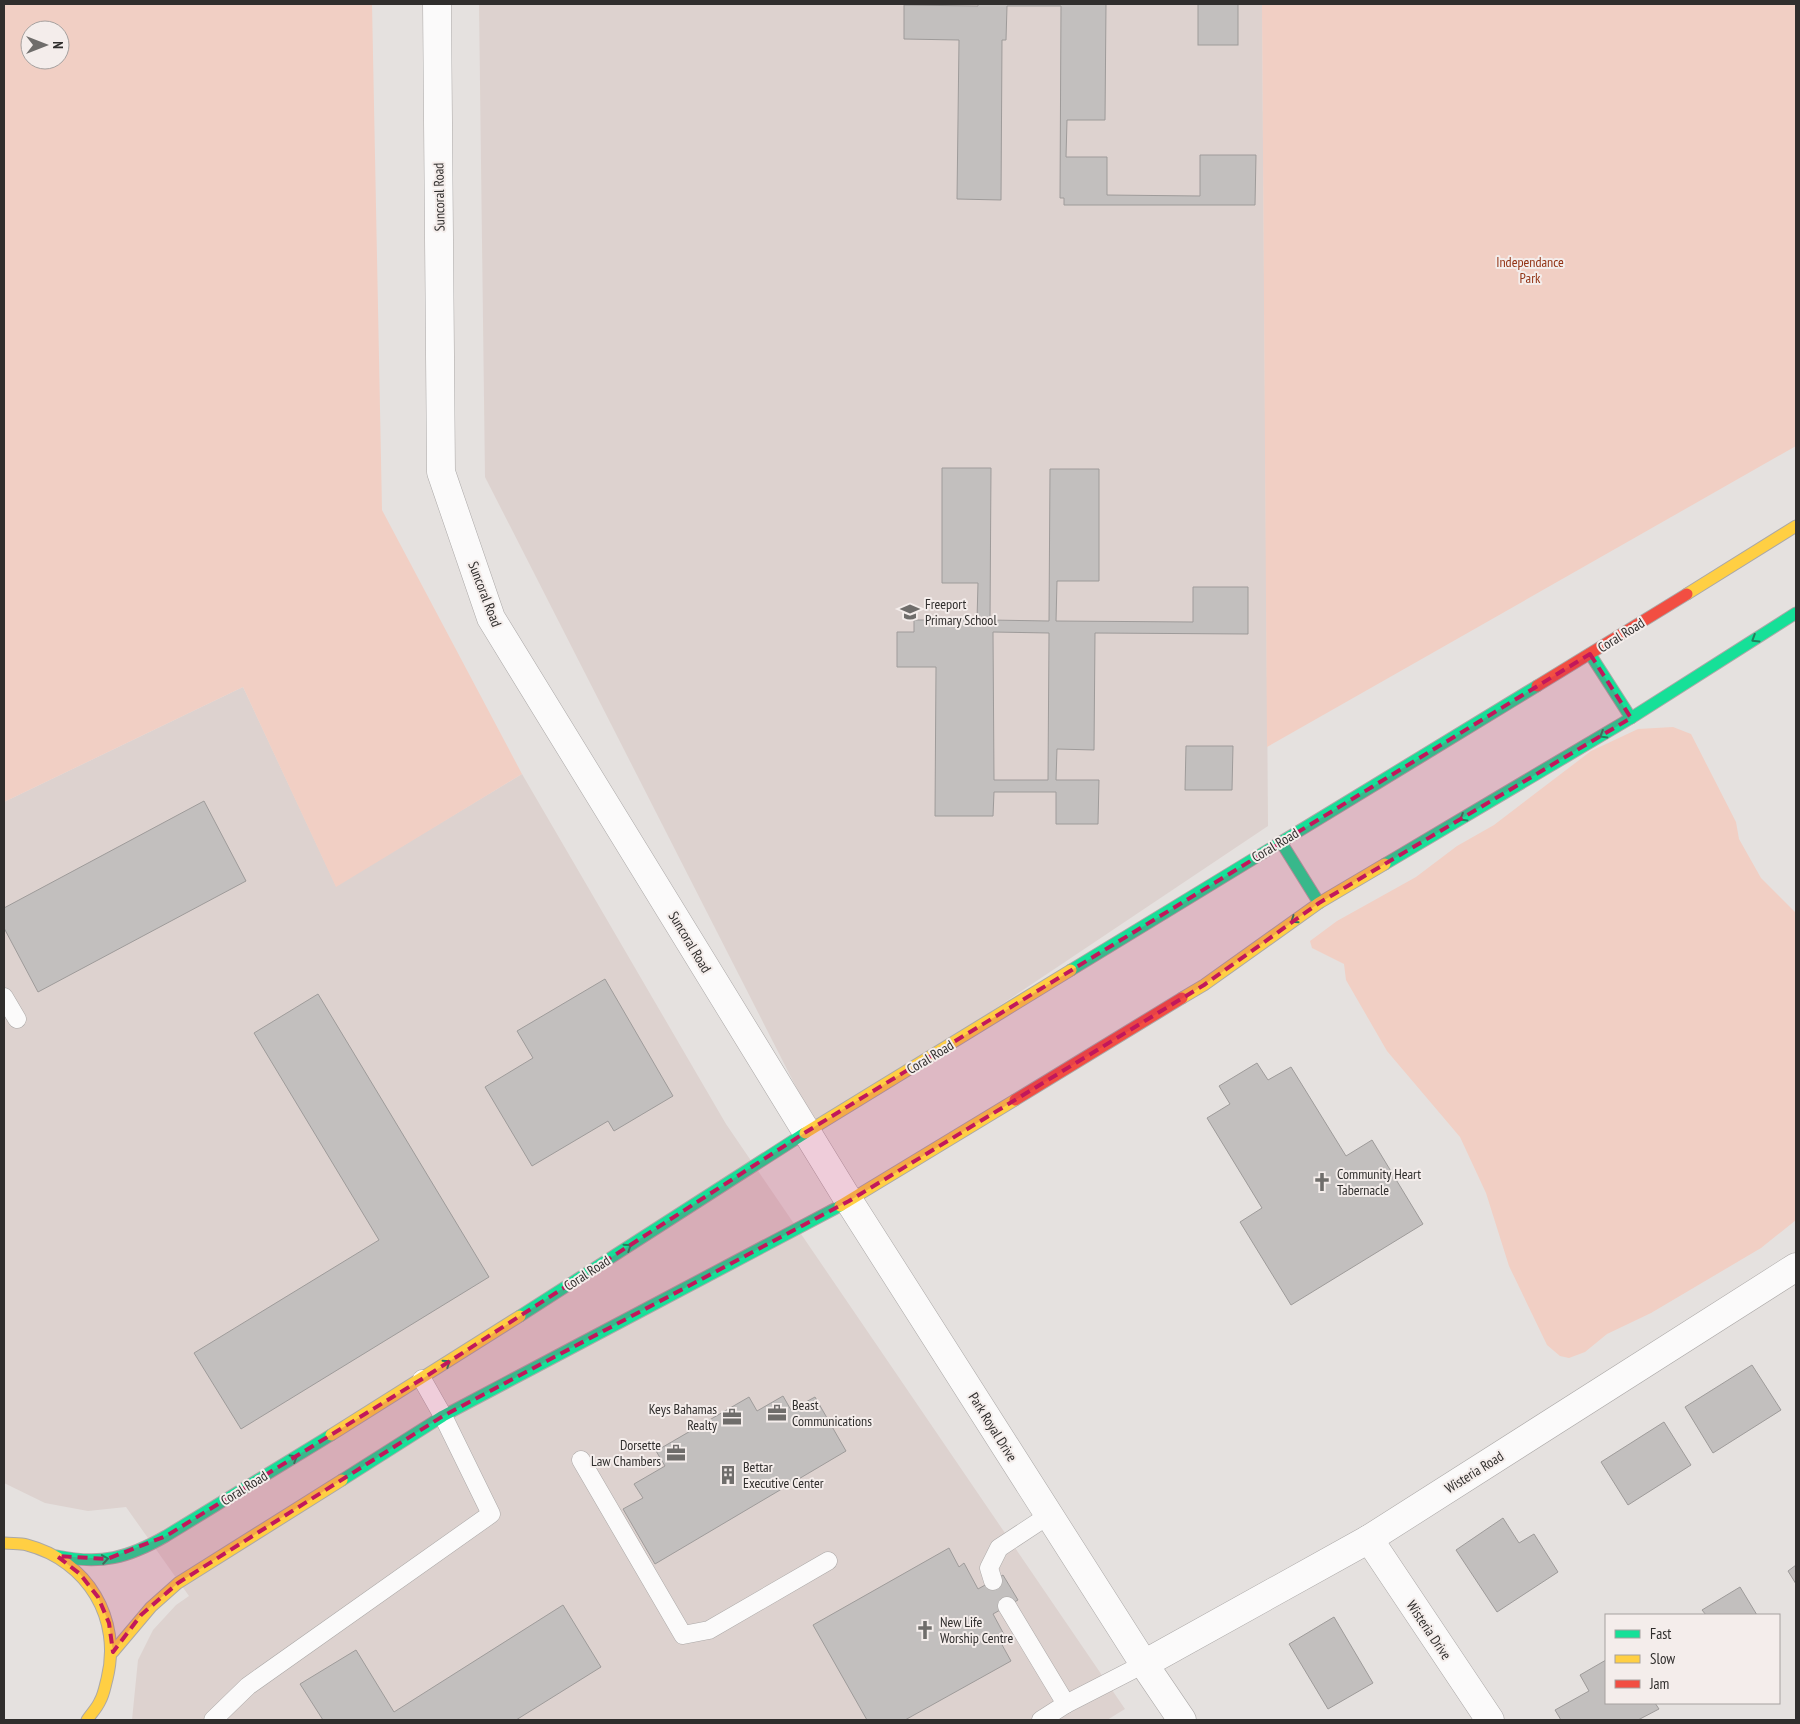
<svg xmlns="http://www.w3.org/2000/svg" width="1800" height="1724" viewBox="0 0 1800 1724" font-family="'PT Sans Narrow',sans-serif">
	<rect width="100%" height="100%" fill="#e5e1df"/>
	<!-- built -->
	<g fill="#ddd2cf">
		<polygon points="479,4 1262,4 1268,826 817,1128 485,477"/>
		<polygon points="243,687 336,886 522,774 726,1124 1125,1709 1107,1720 132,1720 138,1660 153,1630 176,1605 189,1596 126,1507 88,1511 45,1503 4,1483 4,802"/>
	</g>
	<!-- green -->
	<g fill="#f1cfc4" fill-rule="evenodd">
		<path d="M4 4H372L382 510 522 774 336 887 243 687 4 802ZM30 30H60V60H30Z"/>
		<polygon points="1262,4 1796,4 1796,446 1267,747"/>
		<polygon points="1673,727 1691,734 1736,822 1739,839 1761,878 1796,913 1796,1220 1761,1248 1651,1313 1607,1334 1585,1352 1569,1358 1560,1356 1547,1345 1509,1266 1486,1193 1460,1137 1387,1051 1346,980 1344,964 1312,948 1310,941 1337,921 1416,877 1457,846 1494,825 1591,751 1638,729"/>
	</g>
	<!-- building -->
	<g fill="#c2bfbe" stroke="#9e9b9a" fill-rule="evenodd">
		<polygon points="978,4 1106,4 1105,120 1067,120 1066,157 1107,157 1107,195 1200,196 1200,155 1256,155 1255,205 1064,205 1064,198 1060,198 1061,6 1007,6 1006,40 1002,40 1001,200 957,199 959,40 904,39 904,5 978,6"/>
		<rect x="1198" y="4" width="40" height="41"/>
		<path d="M942 468H991L990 620 1049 621 1050 469H1099V581H1057L1056 621 1193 622V587H1248V634L1095 633 1094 750 1057 749 1056 780H1099L1098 824H1056V792H994L993 816H935L936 667H897V632H914V620H977L978 583H942ZM993 632 1049 633 1048 780H994Z"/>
		<polygon points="1186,746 1233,746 1232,790 1185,790"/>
		<polygon points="204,801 246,881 38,992 4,928 4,908"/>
		<polygon points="605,979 673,1096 614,1131 608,1121 532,1166 485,1087 533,1058 517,1031"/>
		<polygon points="318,994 489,1277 241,1429 194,1353 379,1240 254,1033"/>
		<polygon points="1257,1063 1268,1080 1291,1067 1346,1156 1372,1140 1423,1224 1291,1305 1240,1222 1262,1208 1207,1118 1230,1104 1219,1086"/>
		<polygon points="1752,1365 1781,1410 1713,1453 1685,1407"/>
		<polygon points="783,1396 791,1410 815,1397 846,1451 655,1564 623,1509 643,1498 634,1484 665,1466 656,1451 749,1397 757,1411"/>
		<polygon points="1664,1422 1691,1465 1628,1505 1601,1462"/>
		<polygon points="1503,1518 1519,1543 1534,1534 1558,1572 1497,1612 1456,1550"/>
		<polygon points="949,1548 959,1567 964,1563 978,1589 1003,1575 1018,1600 993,1614 1007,1640 1001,1643 1011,1661 905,1720 867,1720 813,1625"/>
		<polygon points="1796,1565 1796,1584 1788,1571"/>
		<polygon points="1740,1587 1757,1615 1706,1615 1702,1610"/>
		<polygon points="563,1605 601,1667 516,1720 323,1720 300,1684 356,1650 394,1712"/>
		<polygon points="1334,1617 1373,1683 1328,1709 1289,1644"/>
		<polygon points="1606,1660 1606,1703 1655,1703 1659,1709 1638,1720 1561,1720 1555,1710 1589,1691 1580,1675"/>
	</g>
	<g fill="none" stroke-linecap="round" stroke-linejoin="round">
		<!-- lane casing -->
		<g stroke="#aba8a7" stroke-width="19">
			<g id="lane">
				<polyline points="4,997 17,1019"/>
				<polyline points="581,1460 683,1635 709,1630 828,1561"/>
				<polyline points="993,1581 989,1568 999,1548 1049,1515"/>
				<polyline points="1007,1606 1066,1704"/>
				<polyline points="213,1720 248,1686 491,1514 443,1416 422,1379"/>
				<polyline points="1041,1720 1066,1704 1144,1664"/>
			</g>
		</g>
		<!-- street casing -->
		<g stroke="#aba8a7" stroke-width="29">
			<g id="street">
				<polyline points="437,4 441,472 491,618 849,1201 1144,1664 1182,1720"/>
				<polyline points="1369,1539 1490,1720"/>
				<polyline points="1144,1664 1369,1539 1796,1267"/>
			</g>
		</g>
		<!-- fast casing -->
		<g stroke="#aba8a7" stroke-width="13">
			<g id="fast">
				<polyline points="1590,654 1631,718"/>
				<polyline points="1281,842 1319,903"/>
				<polyline points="1385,864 1631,718 1796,613"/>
				<polyline points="1071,970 1537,686"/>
				<polyline points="520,1316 805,1133"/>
				<polyline points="342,1480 443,1416 840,1206"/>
				<path d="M57 1556C101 1565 128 1558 166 1536L331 1435"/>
			</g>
		</g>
		<!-- slow casing -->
		<g stroke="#aba8a7" stroke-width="13">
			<g id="slow">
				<polyline points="1687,594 1796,526"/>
				<polyline points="1182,998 1204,985 1319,903 1385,864"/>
				<polyline points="805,1133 1071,970"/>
				<polyline points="840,1206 1015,1100"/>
				<polyline points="331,1435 520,1316"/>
				<path d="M4 1543C12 1544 20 1543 27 1545 88 1561 122 1619 107 1679 105 1686 104 1694 100 1701 97 1708 91 1714 87 1720"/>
				<polyline points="113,1652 151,1607 178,1583 342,1480"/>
			</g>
		</g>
		<!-- jam casing -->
		<g stroke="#aba8a7" stroke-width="13">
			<g id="jam">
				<polyline points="1537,686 1687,594"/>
				<polyline points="1015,1100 1182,998"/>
			</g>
		</g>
		<!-- lane -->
		<use href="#lane" stroke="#fbfafa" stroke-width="18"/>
		<!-- street -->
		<use href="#street" stroke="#fbfafa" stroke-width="28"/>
		<!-- fast -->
		<use href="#fast" stroke="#16e098" stroke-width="11"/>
		<!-- slow -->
		<use href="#slow" stroke="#ffcf43" stroke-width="11"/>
		<!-- jam -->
		<use href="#jam" stroke="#f24e42" stroke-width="11"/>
	</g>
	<!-- one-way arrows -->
	<defs><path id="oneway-chevron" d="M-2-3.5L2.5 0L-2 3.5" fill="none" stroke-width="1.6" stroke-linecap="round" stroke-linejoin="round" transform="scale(1.25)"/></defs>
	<g stroke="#247e5d">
		<use href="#oneway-chevron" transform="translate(1755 639) rotate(148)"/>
		<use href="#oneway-chevron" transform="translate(1603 735) rotate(149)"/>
		<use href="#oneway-chevron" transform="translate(1463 818) rotate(149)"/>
		<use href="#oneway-chevron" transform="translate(1294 920) rotate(145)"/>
		<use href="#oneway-chevron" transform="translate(628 1247) rotate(-33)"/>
		<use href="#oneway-chevron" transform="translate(447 1363) rotate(-33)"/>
		<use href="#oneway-chevron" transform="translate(294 1458) rotate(-32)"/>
		<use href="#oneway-chevron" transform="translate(105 1559) rotate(-9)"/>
	</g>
	<!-- marked area -->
	<path fill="#c2185b" fill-opacity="0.2" stroke="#c2185b" stroke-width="4" stroke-dasharray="10 6" stroke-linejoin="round" d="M1590 654 1631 718 1319 903 1204 985 849 1201 443 1416 178 1583 141 1615 113 1652 109 1623 98 1597 80 1574 57 1556 107 1559 166 1536 422 1379 806 1132Z"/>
	<!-- icons -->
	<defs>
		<g id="school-bare" transform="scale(1.5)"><path d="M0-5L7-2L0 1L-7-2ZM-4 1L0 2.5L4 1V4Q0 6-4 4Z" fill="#6f6d6b" stroke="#f4edeb" stroke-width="2.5" paint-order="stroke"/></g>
		<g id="church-bare" transform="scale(1.5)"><path d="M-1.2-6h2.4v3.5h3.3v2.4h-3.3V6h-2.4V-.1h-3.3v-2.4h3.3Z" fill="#6f6d6b" stroke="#f4edeb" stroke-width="2.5" paint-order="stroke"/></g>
		<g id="office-bare" transform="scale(1.5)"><path d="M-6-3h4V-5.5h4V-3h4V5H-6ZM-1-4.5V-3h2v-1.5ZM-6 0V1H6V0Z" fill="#6f6d6b" stroke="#f4edeb" stroke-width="2.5" paint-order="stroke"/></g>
		<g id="building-bare" transform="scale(1.5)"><path d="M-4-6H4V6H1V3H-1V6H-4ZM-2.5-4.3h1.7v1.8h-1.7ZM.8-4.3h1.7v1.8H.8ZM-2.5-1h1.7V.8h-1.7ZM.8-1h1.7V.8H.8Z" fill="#6f6d6b" stroke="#f4edeb" stroke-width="2.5" paint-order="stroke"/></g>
	</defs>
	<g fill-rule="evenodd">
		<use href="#school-bare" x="910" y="612"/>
		<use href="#church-bare" x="1322" y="1182"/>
		<use href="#office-bare" x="777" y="1413"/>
		<use href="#office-bare" x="732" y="1417"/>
		<use href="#office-bare" x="676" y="1453"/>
		<use href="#building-bare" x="728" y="1475"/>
		<use href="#church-bare" x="925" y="1630"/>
	</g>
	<g text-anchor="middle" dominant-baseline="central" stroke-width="4" stroke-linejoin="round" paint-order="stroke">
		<!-- street labels -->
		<g font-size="14" fill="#302e2d" stroke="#f4edeb">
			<text transform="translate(439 197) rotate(-91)">Suncoral Road</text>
			<text transform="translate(485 594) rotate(69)">Suncoral Road</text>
			<text transform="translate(1621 635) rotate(-32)">Coral Road</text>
			<text transform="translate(1275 845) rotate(-31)">Coral Road</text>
			<text transform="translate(690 942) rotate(59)">Suncoral Road</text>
			<text transform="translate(930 1057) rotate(-31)">Coral Road</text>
			<text transform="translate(587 1273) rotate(-33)">Coral Road</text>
			<text transform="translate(993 1427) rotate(58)">Park Royal Drive</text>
			<text transform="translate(1474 1472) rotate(-32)">Wisteria Road</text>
			<text transform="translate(244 1488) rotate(-32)">Coral Road</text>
			<text transform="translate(1429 1630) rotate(56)">Wisteria Drive</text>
		</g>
		<!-- park labels -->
		<g font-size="14" fill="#923314" stroke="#f4edeb">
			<text x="1530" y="262">Independance<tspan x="1530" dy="16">Park</tspan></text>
		</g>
		<!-- poi labels -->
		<g font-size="14" fill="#302e2d" stroke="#f4edeb" text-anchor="start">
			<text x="925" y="604">Freeport<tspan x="925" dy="16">Primary School</tspan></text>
			<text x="1337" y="1174">Community Heart<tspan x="1337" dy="16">Tabernacle</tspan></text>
			<text x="792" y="1405">Beast<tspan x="792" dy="16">Communications</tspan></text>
			<text x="717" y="1409" text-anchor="end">Keys Bahamas<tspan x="717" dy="16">Realty</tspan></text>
			<text x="661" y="1445" text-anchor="end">Dorsette<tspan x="661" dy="16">Law Chambers</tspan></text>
			<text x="743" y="1467">Bettar<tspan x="743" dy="16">Executive Center</tspan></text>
			<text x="940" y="1622">New Life<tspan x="940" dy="16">Worship Centre</tspan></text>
		</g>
	</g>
	<!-- border -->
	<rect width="1800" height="1724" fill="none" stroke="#302e2d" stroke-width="10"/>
	<!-- legend -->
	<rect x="1605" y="1614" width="175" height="90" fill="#f4edeb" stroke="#a6a19f"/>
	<rect x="1615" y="1630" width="25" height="8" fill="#16e098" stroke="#a6a19f"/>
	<text x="1650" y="1639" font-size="15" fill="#302e2d">Fast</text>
	<rect x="1615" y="1655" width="25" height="8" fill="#ffcf43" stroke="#a6a19f"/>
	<text x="1650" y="1664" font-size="15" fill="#302e2d">Slow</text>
	<rect x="1615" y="1680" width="25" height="8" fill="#f24e42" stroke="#a6a19f"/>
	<text x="1650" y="1689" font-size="15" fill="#302e2d">Jam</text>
	<!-- north arrow -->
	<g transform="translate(45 45) rotate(90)"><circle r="24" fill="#f4edeb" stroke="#a6a19f"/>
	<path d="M0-4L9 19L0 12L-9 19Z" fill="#6f6d6b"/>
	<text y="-8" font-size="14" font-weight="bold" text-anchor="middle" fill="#302e2d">N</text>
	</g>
</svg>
